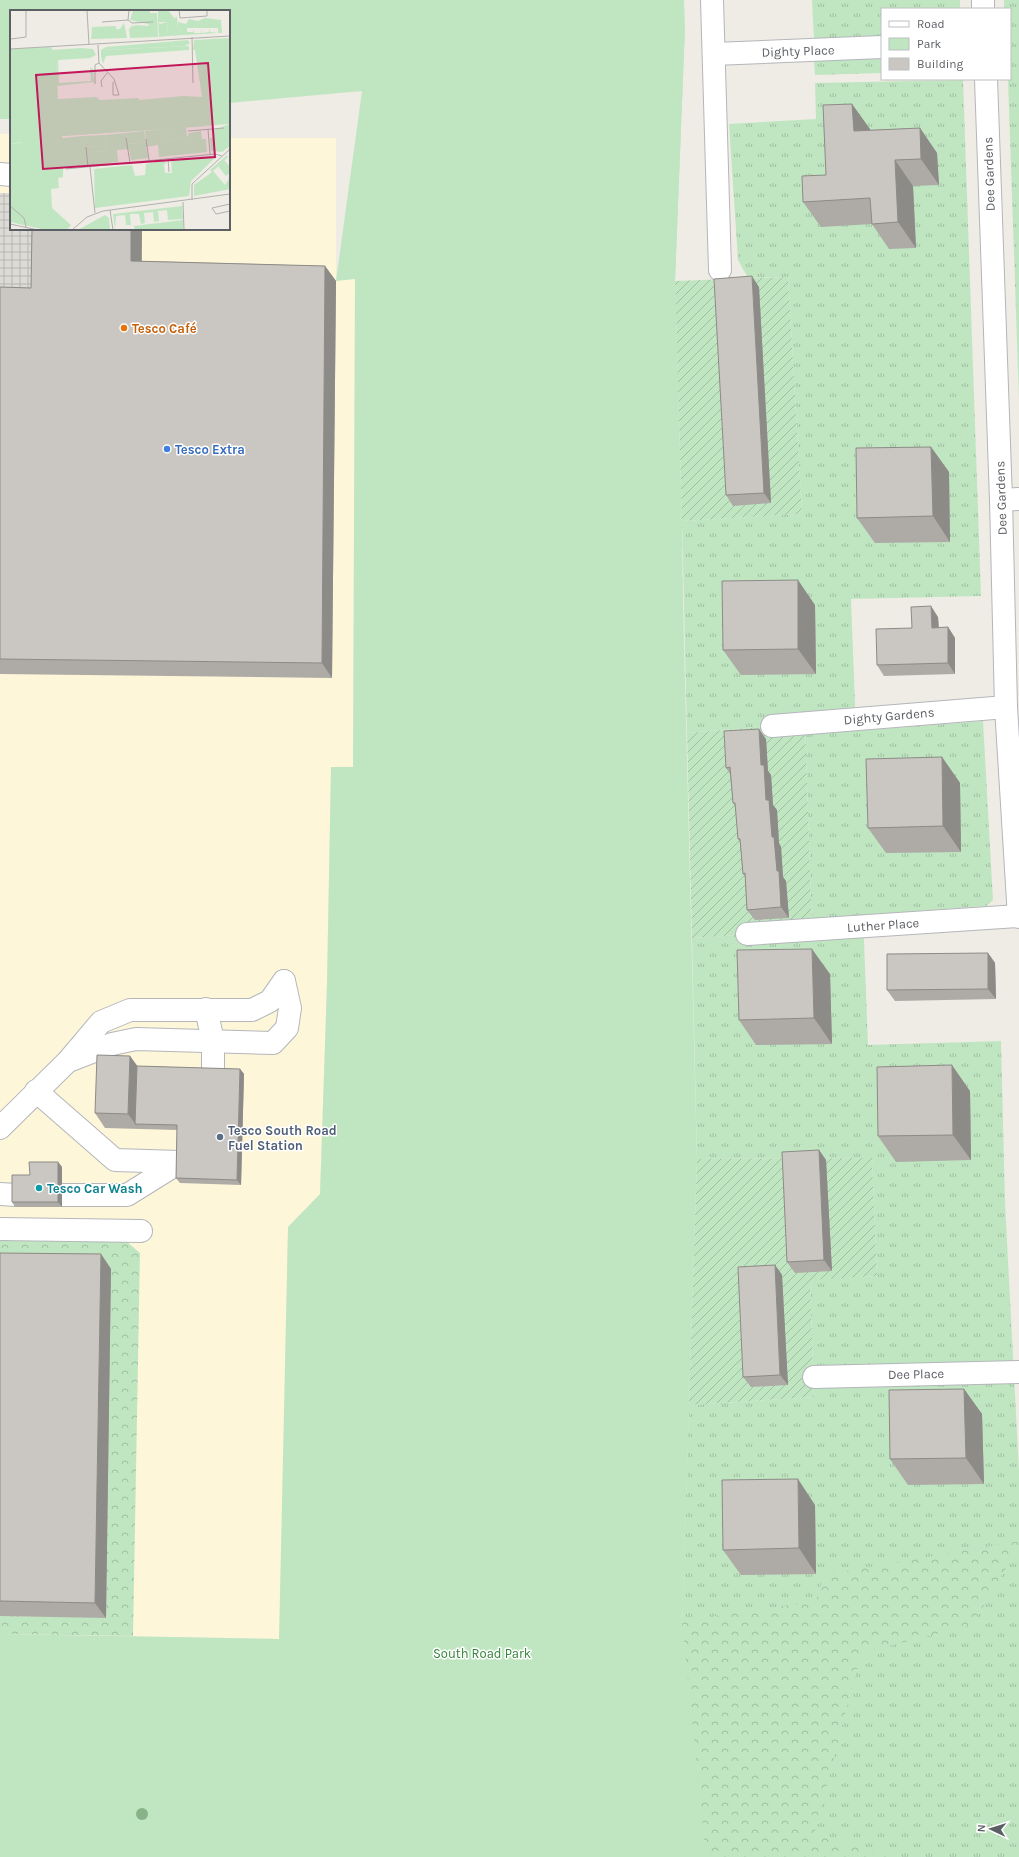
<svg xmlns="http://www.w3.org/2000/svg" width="1019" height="1857" viewBox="0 0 1019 1857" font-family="Karla,sans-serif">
	<defs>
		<pattern id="industrial-grid" width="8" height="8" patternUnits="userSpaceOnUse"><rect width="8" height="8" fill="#dddbd6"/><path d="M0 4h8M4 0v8" fill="none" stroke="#b6b5b1"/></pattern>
		<pattern id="grass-tufts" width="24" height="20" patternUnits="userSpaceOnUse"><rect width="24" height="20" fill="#c0e6c1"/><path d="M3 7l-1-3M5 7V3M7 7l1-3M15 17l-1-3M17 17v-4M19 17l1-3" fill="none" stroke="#9fbea0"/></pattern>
		<pattern id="forest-crowns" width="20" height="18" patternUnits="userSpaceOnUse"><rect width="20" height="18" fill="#c0e6c1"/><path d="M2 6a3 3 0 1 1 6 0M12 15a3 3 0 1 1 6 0" fill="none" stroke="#9fbea0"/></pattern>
		<pattern id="garden-furrows" width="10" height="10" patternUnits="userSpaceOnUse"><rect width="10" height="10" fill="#c0e6c1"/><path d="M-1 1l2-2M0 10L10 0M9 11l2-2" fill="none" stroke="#9fbea0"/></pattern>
	</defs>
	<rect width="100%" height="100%" fill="#eeece4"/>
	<!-- commercial -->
	<polygon fill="#fef6d9" points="0,134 11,134 11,229 229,229 229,138 336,138 336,280 355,279 353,768 331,768 327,983 320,1194 288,1227 280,1639 0,1634"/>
	<!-- industrial -->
	<polygon fill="url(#industrial-grid)" points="0,193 11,193 11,229 40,229 41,302 0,302"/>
	<!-- grass -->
	<g fill="url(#grass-tufts)">
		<polygon points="812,0 960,0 960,9 882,9 882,38 814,39"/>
		<polygon points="1004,0 1019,0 1019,400 1008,79 1010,79 1010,9 1004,9"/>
		<polygon points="882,57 882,73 815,75 814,59"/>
		<polygon points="963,80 981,596 851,599 856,731 983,721 993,900 986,906 863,915 868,1045 1001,1041 1005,1203 1019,1471 1019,1857 706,1857 682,1622 689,1405 814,1397 810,1279 877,1276 872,1158 697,1159 692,938 812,930 805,723 687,733 682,521 802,514 788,277 748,278 738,260 729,124 816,119 815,83"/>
	</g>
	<!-- forest -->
	<g fill="url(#forest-crowns)">
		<polygon points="685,26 675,281 682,521 689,1405 682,1621 816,1601 824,1575 1019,1541 1019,1546 972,1625 861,1653 814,1835 897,1857 661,1857 598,1236"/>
		<polygon points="0,1240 126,1241 140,1253 133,1636 0,1634 0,1616 106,1617 111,1269 0,1268"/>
	</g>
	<!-- park -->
	<polygon fill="#c0e6c1" points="0,0 684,0 685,26 675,281 697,1159 682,1622 706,1857 0,1857 0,1634 279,1639 288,1227 320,1194 327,983 331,767 353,767 355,279 336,281 362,91 229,103 229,11 11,11 11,119 0,119"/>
	<!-- garden -->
	<g fill="url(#garden-furrows)">
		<polygon points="788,277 802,514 682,521 675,281"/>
		<polygon points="805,723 812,930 692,938 687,733"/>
		<polygon points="872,1158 877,1276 810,1280 814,1397 689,1405 697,1159"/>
	</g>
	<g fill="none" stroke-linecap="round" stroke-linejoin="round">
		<!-- minor casing -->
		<g stroke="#b4b6bb" stroke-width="24">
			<g id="minor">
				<polyline points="712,0 720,270"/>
				<polyline points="983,0 983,9"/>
				<polyline points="714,54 882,47"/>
				<polyline points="986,79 1001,500 1006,707 1019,917"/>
				<polyline points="0,174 11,175"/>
				<polyline points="1001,500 1019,499"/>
				<polyline points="772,726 1006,707"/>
				<polyline points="747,934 1019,916"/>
				<polyline points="206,1009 213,1041 213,1073"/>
				<polyline points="71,1060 112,1044 136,1039 273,1043 287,1028 290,1008 284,981"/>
				<polyline points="36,1091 115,1160 180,1162"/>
				<polyline points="0,1128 68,1061 101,1022 130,1010 252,1010 270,1001 284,981"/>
				<polyline points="0,1194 16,1195"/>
				<polyline points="62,1195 127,1195 180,1162"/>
				<polyline points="0,1229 141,1231"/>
				<polyline points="814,1377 1019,1372"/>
			</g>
		</g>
		<!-- minor -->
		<use href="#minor" stroke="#fff" stroke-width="22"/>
	</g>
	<!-- trees -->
	<circle fill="#88b287" cx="142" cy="1814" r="6"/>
	<!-- wall -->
	<g fill="#aeaaa6">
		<polygon points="852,104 870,130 920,128 937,153 939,185 913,186 916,248 889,249 872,224 821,227 803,202 826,175"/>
		<polygon points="32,229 142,229 142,261 325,266 336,281 332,678 0,674 0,287 31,288"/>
		<polygon points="759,287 771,503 733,506 726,495"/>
		<polygon points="931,447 949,472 950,542 875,543 857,518"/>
		<polygon points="815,605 816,674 741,675 723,650"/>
		<polygon points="938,617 939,627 948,627 955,638 955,674 884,676 877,665 912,628"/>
		<polygon points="766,739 768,771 771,775 773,805 777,810 779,843 781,847 783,877 786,881 789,918 755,920 747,910 745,877 743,874 740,842 738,839 736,807 733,803 730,774 726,768"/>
		<polygon points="942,757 960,783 961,852 886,853 868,828"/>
		<polygon points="988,953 995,963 996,999 895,1001 887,990"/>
		<polygon points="830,974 832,1044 756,1045 739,1020"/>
		<polygon points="130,1056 137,1066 240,1069 244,1074 241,1185 180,1183 176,1178 177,1130 105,1128 95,1113"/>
		<polygon points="970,1091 971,1160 896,1162 878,1136"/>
		<polygon points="819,1150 826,1160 832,1271 795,1273 787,1262"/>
		<polygon points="58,1162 62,1167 62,1207 15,1207 12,1202 30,1175"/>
		<polygon points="0,1253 101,1254 111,1269 106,1618 0,1616"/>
		<polygon points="775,1265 782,1275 788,1385 751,1387 743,1377"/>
		<polygon points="964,1389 982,1414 984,1484 908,1485 890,1459"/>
		<polygon points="815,1505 816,1574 741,1575 723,1550"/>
	</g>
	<!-- shaded-wall -->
	<g fill="#8d8b87">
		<polygon points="852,104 870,129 872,156 854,131"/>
		<polygon points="920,128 937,153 939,185 921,159"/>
		<polygon points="895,160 913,186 916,248 898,222"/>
		<polygon points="131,229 142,229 141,276 131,261"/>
		<polygon points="325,266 336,281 332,678 322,663"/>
		<polygon points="752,276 759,287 771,503 764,493"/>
		<polygon points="931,447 949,472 950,542 933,516"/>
		<polygon points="798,580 815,605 816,674 798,649"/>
		<polygon points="931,606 938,617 939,638 932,628"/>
		<polygon points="948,627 955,638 955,674 948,663"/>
		<polygon points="759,729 766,739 768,771 771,775 773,805 777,810 779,843 781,847 783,877 786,881 789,918 781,907 761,765"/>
		<polygon points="942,757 960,783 961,852 943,826"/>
		<polygon points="812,949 830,974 832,1044 814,1018"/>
		<polygon points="988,953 995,963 996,999 988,989"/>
		<polygon points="130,1056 141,1071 135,1124 139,1129 128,1114"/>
		<polygon points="952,1065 970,1091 971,1160 953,1135"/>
		<polygon points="240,1069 244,1074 241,1185 237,1180"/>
		<polygon points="819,1150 826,1160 832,1271 824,1260"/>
		<polygon points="58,1162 62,1167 62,1207 58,1202"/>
		<polygon points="101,1254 111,1269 106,1618 95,1603"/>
		<polygon points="775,1265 782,1275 788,1385 780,1375"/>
		<polygon points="964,1389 982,1414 984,1484 966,1458"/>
		<polygon points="798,1479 815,1505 816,1574 799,1548"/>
	</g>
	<!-- building -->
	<g fill="#cac6c1" stroke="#8d8b87">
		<polygon points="852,104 854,131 920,128 921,159 895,160 898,222 872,224 870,198 803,202 802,176 826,175 823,105"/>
		<polygon points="32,229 131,229 131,261 325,266 322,663 0,659 0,287 31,288"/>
		<polygon points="752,276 764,493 726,495 714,279"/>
		<polygon points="931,447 933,516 857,518 856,448"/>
		<polygon points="798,580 798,649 723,650 722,581"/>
		<polygon points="931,606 932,628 948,627 948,663 877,665 876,629 912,628 911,607"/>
		<polygon points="759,729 761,765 764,765 766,800 769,800 772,837 774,837 777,871 779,871 781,907 747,910 745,873 743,874 740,839 738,839 735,803 733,803 730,767 726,768 724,731"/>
		<polygon points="942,757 943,826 868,828 866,759"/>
		<polygon points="812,949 814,1018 739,1020 737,950"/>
		<polygon points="988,953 988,989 887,990 887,954"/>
		<polygon points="97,1055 130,1056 128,1114 95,1113"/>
		<polygon points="952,1065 953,1135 878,1136 877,1067"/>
		<polygon points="137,1066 240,1069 237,1180 176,1178 177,1125 135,1124"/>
		<polygon points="819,1150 824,1260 787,1262 782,1152"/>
		<polygon points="29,1162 58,1162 58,1202 12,1202 12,1175 30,1175"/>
		<polygon points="0,1253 101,1254 95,1603 0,1601"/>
		<polygon points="775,1265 780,1375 743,1377 738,1267"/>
		<polygon points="964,1389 966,1458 890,1459 889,1390"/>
		<polygon points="798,1479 799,1548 723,1550 722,1480"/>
	</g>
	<!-- markers -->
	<circle fill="#e8710a" stroke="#fff" stroke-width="1.5" cx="124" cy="328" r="4"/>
	<circle fill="#3f7fe0" stroke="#fff" stroke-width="1.5" cx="167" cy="449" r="4"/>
	<circle fill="#5c6f8a" stroke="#fff" stroke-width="1.5" cx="220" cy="1137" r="4"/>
	<circle fill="#0f9aa8" stroke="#fff" stroke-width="1.5" cx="39" cy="1188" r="4"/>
	<g text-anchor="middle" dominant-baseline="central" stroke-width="3" stroke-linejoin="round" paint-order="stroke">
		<!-- street labels -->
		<g font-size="13" fill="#5c5f64" stroke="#fff">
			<text transform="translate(798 51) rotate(-2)">Dighty Place</text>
			<text transform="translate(989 174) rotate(-92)">Dee Gardens</text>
			<text transform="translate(1001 498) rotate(-92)">Dee Gardens</text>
			<text transform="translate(889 716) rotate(-5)">Dighty Gardens</text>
			<text transform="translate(883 925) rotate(-4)">Luther Place</text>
			<text transform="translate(916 1374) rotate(-1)">Dee Place</text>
		</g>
		<!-- food labels -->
		<g font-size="13" font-weight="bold" fill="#c56008" stroke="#fff" text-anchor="start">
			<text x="132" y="328">Tesco Café</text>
		</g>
		<!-- shop labels -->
		<g font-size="13" font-weight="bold" fill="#366cbe" stroke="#fff" text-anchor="start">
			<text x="175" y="449">Tesco Extra</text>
		</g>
		<!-- service labels -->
		<g font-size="13" font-weight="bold" fill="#4e5e75" stroke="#fff" text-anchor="start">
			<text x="228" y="1130">Tesco South Road<tspan x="228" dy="15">Fuel Station</tspan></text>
		</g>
		<!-- culture labels -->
		<g font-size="13" font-weight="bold" fill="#0d838f" stroke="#fff" text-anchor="start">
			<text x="47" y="1188">Tesco Car Wash</text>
		</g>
		<!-- park labels -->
		<g font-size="13" fill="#34833b" stroke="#fff">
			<text x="482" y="1653">South Road Park</text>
		</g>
	</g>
	<!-- overview -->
	<g transform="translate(10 10)">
		<rect width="220" height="220" fill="#eeece4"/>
		<path d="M148 0H158L164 8 167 7 168 19 171 22H183L184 19V23H191L192 19V23L199 22 200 18V22L208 23 158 26 157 12H148ZM178 30 180 33 175 36H179L91 40 96 37ZM220 114V136L212 142 201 141 200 128H203V120ZM154 119 156 130 177 127 179 123 191 121 192 129H196L197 142 149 147 148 135 136 137 138 148 121 150 119 139 107 140 108 152 53 158V167L48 168 49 178 41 179 42 198 61 215 57 220H36L0 212V134L72 126 74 137 85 136V142L96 141 95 125 116 123 118 134 136 132 135 121ZM217 145 218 147 203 161 215 175 220 167V179L184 186V175L202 162 200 160ZM207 146 181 171 179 186 85 198 84 159 122 155 125 166 135 165 136 154 154 151 157 153 154 154 155 163H162L161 150ZM172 196 173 209 158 210 157 200 148 201 149 211 144 212 143 202 134 203 135 213 131 214 129 204H120L121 215H116L115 205 106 206 105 220 103 204ZM95 205 99 208 100 219 68 220ZM173 210V220H125L124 216Z" fill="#c0e6c1"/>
		<path d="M71 38 83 39 86 45 80 48 48 50 49 73 81 71 80 57 83 59 84 72 47 76 46 49 41 40ZM87 116H200L52 126 62 157 54 153 50 143 33 140 25 181 17 174V152L5 153 0 158V141L18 128Z" fill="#c0e6c1"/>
		<path d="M220 28V114L52 126 0 134V39L41 37 46 49 48 89 86 87 90 90 129 88V90L174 86 192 87 185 40H183L184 30Z" fill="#c0e6c1"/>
		<path d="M140 0V3H147L148 27 120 28 119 19 123 15 124 17 125 15 139 16 138 14 120 10 123 1ZM195 8 211 10 212 23H208V18H177V22H171L168 19V12L176 14 179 9 188 11ZM148 12 150 14 157 12 158 26 149 27ZM114 13 117 28 81 29 82 17 106 16V19H110ZM179 36V40L96 46 93 54 91 46V40ZM220 85V100L206 101 205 86ZM176 117 177 127 156 130 154 119ZM134 121 136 132 117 134 116 123ZM95 125 96 141 85 142V136L74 137 72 126ZM214 150 220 157V163L216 166 208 156ZM10 174 18 181 10 200 2 193ZM28 190 36 197 29 212 20 210Z" fill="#c0e6c1"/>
		<path fill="none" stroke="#b0b0ad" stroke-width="1" d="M77 0 79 35M169 0 170 8 197 6V0M118 10 122 13 143 12M92 12 118 10 119 0M182 27 183 73M1 29 16 27V0M88 35 89 53 104 69 109 85M0 39 220 26M103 72V85H109M85 74V55L89 53M92 77 91 71 97 63M198 119 200 144M178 121 214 118M116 128 120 153M136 129 139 150M76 137 78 157M158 149 159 162M80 157 85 203M56 159 205 144 212 146M182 190V174L220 139M173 192 174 220M220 194 202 198 206 204 220 201M0 196 14 208 16 217M100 200 103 220M0 214 28 220M62 220 77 207 93 201 220 184"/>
		<path fill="#c2185b" fill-opacity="0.15" stroke="#c2185b" stroke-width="2" d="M198 53 205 147 33 159 26 65Z"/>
		<rect width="220" height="220" fill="none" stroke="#5c5f64" stroke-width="2"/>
	</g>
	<!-- legend -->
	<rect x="881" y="8" width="130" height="72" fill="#ffffff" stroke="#bebfc1"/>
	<rect x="889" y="21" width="20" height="6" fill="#ffffff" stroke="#bebfc1"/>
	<text x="917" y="28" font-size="12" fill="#5c5f64">Road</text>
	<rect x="889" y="38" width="20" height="12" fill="#c0e6c1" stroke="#bebfc1"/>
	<text x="917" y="48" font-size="12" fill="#5c5f64">Park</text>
	<rect x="889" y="58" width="20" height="12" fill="#cac6c1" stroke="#bebfc1"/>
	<text x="917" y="68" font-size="12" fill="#5c5f64">Building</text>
	<!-- north arrow -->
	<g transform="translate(991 1829) rotate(274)" stroke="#ffffff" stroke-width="3" paint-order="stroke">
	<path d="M0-3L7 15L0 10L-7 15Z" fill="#5c5f64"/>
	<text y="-6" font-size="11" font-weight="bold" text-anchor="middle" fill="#5c5f64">N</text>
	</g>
</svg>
